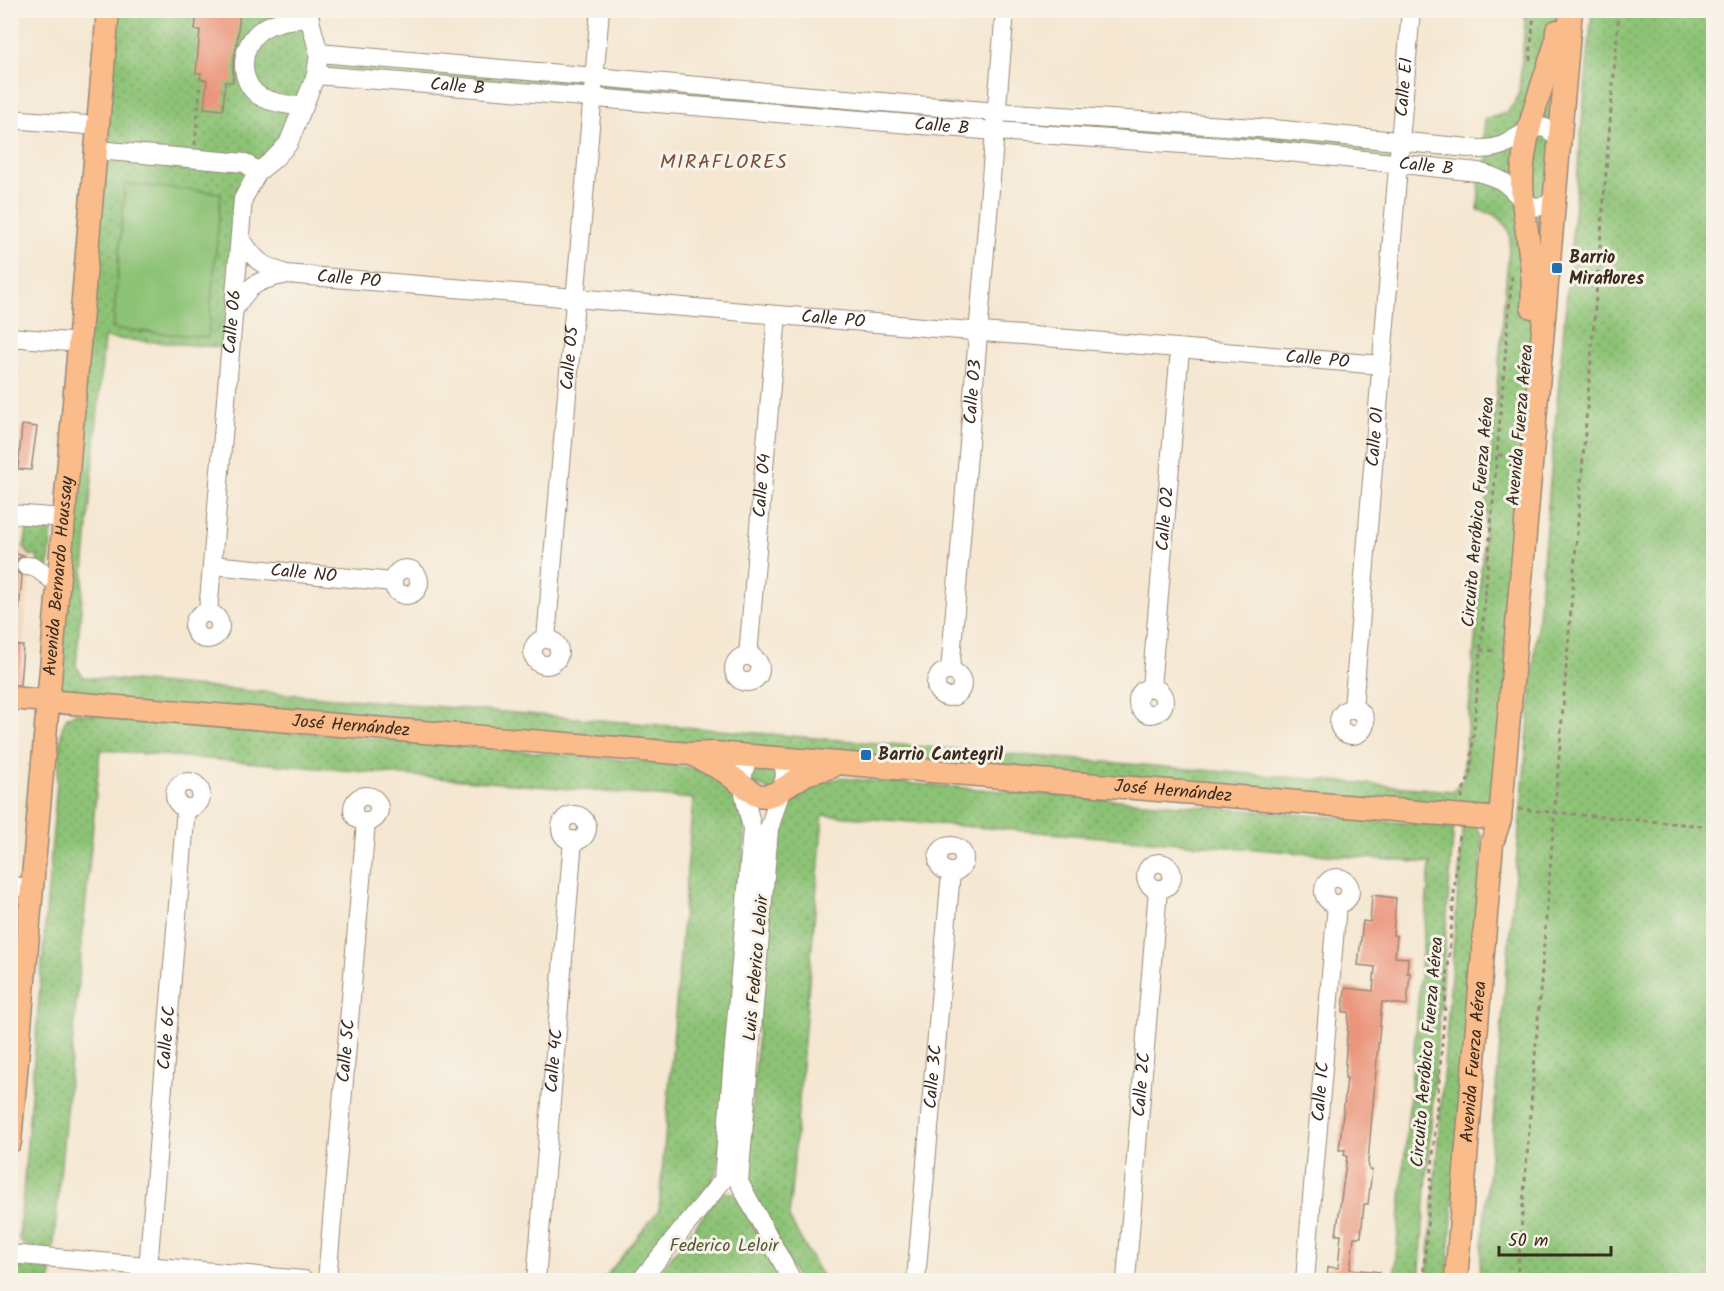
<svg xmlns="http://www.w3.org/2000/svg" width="1724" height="1291" viewBox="0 0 1724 1291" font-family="Kalam,sans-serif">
	<defs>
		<pattern id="green-dots" width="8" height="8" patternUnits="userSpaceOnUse" patternTransform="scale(1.5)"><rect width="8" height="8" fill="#8dc376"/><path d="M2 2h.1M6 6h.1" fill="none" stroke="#749f60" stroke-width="1.8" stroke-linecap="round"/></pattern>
	</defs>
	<rect width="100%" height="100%" fill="#f7f3e8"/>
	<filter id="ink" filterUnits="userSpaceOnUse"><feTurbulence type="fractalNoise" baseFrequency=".0167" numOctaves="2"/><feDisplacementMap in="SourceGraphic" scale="12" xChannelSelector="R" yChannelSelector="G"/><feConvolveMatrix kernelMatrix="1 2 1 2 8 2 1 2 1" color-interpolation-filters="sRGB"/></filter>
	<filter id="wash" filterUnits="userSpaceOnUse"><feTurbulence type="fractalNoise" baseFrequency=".008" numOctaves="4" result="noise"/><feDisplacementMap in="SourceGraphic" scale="24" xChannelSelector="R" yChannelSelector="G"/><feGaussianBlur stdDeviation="1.35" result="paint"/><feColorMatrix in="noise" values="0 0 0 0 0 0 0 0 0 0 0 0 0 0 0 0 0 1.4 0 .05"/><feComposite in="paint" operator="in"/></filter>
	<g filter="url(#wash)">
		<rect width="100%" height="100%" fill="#f5e7d1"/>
		<!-- built -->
		<polygon fill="#f0d6bc" points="10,544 32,546 21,672 11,671"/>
		<!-- green -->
		<g fill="url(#green-dots)" stroke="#64764a" stroke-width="1.5">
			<path d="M108 11H307L319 53 1400 142 1398 165 317 75 298 121 243 199 230 348 104 338 76 666 83 677 1453 791 1463 779 1510 236C1505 219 1495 213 1478 210L1480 178H1485L1488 146 1483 145 1485 118C1503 117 1514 110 1519 92L1526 11H1570L1500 819 845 765 776 793 708 762 50 701Z"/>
			<polygon points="1592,11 1713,11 1713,1280 1479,1280"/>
			<polygon points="30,526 48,528 52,532 48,571 37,562 38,556 30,555 24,547 27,529"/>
			<path d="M75 713 615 759C649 763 714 762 734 793 741 802 743 817 746 828L718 1167 712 1182 632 1280H603L659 1210 693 799 100 750 53 1251C40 1250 28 1250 19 1240L60 747 62 728 67 717Z"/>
			<path d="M840 778 1434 825 1454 824 1419 1280H1394L1430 863 823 815 789 1218 824 1280H798L747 1185 771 840C789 797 792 789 840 778Z"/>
			<polygon points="1463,824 1476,827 1483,838 1447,1280 1427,1280"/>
			<polygon points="722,1192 735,1193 784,1280 653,1280"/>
			<polygon points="22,1264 44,1265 51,1271 51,1280 14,1280 15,1265"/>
		</g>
		<!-- pitch -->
		<polygon fill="#8dc376" stroke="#64764a" stroke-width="1.5" points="125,184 221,193 208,337 113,329"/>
		<g id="blocks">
			<!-- building -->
			<g fill="#eb967c">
				<polygon points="197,10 240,10 237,44 233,62 233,82 225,82 223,110 204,108 207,80 200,79 201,73 196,73 200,30 195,30"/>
				<polygon points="22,425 37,427 31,470 18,469"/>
				<polygon points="10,554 24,555 17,559 15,565 16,571 22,576 19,611 10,611"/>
				<polygon points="10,645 23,646 20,685 10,685"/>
				<polygon points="1372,895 1396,898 1393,935 1397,936 1395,957 1408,958 1407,973 1410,973 1407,1005 1382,1002 1368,1161 1369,1170 1372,1170 1368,1204 1364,1204 1361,1237 1354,1237 1350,1269 1380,1272 1380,1281 1327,1281 1328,1267 1338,1268 1341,1235 1336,1235 1347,1156 1344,1155 1345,1150 1339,1150 1347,1078 1345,1078 1346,1064 1345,1064 1349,1012 1343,1012 1345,988 1373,991 1375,967 1358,965 1363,921 1370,922"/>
			</g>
		</g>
	</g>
	<g filter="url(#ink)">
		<use href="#blocks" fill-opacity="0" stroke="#988878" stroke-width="1.5"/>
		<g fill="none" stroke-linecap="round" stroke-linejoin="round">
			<!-- minor casing -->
			<g stroke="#988878" stroke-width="20">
				<g id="minor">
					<path d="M319 53 997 112 1273 129 1479 149C1490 149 1498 148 1507 143 1526 133 1544 114 1559 142"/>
					<path id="s1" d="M316 75 995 131 1269 150 1478 172C1487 175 1497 177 1505 183 1521 195 1532 221 1555 197"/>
					<path d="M304 107C290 105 276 104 263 98 236 84 239 43 264 28 278 20 294 19 310 18"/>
					<polyline points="10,119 99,126"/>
					<polyline points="97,150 245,163 258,172"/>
					<path id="s2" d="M240 237C254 260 260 265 286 274L1381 365"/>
					<path d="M235 308C249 285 258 280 284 275"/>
					<polyline points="10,337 80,343"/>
					<polyline points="10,514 65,518"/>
					<path id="s3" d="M212 565 393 582"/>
					<polyline points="26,566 35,567 59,585"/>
					<circle cx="406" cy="582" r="13"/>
					<path id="s4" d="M208 613 243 199 258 172 274 159 288 144 316 75 319 53 307 10"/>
					<circle cx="207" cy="626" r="13"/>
					<path id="s5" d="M546 639 600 10"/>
					<circle cx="546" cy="652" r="13"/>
					<path id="s6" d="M748 656 777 315"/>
					<circle cx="747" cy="669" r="13"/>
					<path id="s7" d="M950 671 1005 10"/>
					<circle cx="949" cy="684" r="13"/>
					<path id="s8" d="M1151 688 1180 349"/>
					<circle cx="1151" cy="701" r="13"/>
					<path id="s9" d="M1353 709 1411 10"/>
					<circle cx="1352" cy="722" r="13"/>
					<polyline points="777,759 784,766 785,777 769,829 739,1182 792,1280"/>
					<circle cx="188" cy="795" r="13"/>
					<circle cx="366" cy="809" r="13"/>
					<circle cx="574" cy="828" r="13"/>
					<circle cx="951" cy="859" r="13"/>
					<circle cx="1159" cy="876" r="13"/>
					<circle cx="1337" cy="891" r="13"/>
					<polyline points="10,886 33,888"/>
					<polyline points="10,1254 304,1280"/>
					<path id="s10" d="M147 1280 186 808"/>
					<path id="s11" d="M327 1280 366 822"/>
					<path id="s12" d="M536 1280 573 840"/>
					<path d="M641 1280 723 1180 752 829C748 805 734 777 751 756"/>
					<path id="s13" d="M916 1280 951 872"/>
					<path id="s14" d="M1126 1280 1158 889"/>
					<path id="s15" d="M1305 1280 1337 904"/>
				</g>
			</g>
			<!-- major casing -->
			<g stroke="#988878" stroke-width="25">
				<g id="major">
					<path d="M1532 307C1536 266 1523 224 1522 183 1522 135 1542 88 1556 43L1557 31"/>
					<path id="s16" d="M10 698 690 754 713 753 814 761 1500 819"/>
					<polyline points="697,757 724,771 756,795 767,796 776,793 806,774 831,767"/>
					<path id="s17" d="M10 1142 108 10"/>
					<path id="s18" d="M1456 1280 1492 843 1500 819 1571 10"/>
				</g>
			</g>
			<!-- path -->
			<g stroke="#988878" stroke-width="3" stroke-dasharray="4.5 4.5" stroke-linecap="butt">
				<polyline points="1530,60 1534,10"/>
				<polyline points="195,145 200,88"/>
				<polyline points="1498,455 1514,456"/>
				<polyline points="1480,650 1496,651"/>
				<polyline points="1462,799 1462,792 1470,776 1512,275"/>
				<polyline points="1518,809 1714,827"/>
				<polyline points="1423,1280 1459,832"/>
				<polyline points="1517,1280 1619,10"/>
			</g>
			<!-- minor -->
			<use href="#minor" stroke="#fff" stroke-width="18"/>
			<!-- major -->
			<use href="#major" stroke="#f9bc8a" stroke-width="22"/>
		</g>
	</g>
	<!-- markers -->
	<g fill="#1f6fb2" stroke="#f7f3e8" stroke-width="2">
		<rect x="1551" y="262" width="12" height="12" rx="3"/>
		<rect x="860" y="749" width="12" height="12" rx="3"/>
	</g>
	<g text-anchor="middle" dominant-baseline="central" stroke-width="6" stroke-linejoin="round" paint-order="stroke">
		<!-- street labels -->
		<g font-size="18" fill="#3b2a1e" stroke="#f7f3e8">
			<text stroke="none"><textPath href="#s1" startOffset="142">Calle B</textPath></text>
			<text stroke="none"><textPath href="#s9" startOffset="624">Calle E1</textPath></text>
			<text stroke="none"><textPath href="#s1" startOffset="628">Calle B</textPath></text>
			<text stroke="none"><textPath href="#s1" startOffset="1114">Calle B</textPath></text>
			<text stroke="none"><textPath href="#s2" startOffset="124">Calle PO</textPath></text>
			<text stroke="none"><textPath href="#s2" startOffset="610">Calle PO</textPath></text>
			<text stroke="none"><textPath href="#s4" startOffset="292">Calle O6</textPath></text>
			<text stroke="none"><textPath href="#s5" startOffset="282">Calle O5</textPath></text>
			<text stroke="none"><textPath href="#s2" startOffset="1096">Calle PO</textPath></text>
			<text stroke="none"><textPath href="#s7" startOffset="280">Calle O3</textPath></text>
			<text transform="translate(1521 425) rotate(-85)">Avenida Fuerza Aérea</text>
			<text stroke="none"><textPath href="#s9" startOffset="273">Calle O1</textPath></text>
			<text stroke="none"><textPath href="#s6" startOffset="171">Calle O4</textPath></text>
			<text transform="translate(1479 512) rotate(-85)">Circuito Aeróbico Fuerza Aérea</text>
			<text stroke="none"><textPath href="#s8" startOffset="170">Calle O2</textPath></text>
			<text stroke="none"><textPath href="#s3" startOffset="92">Calle NO</textPath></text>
			<text stroke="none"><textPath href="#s17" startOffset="568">Avenida Bernardo Houssay</textPath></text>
			<text stroke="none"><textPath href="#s16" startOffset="342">José Hernández</textPath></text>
			<text stroke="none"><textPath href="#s16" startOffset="1167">José Hernández</textPath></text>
			<text transform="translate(757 968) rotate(-85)">Luis Federico Leloir</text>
			<text stroke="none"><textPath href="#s10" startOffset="243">Calle 6C</textPath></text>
			<text stroke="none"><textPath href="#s11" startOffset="230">Calle 5C</textPath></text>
			<text transform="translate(1428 1052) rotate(-85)">Circuito Aeróbico Fuerza Aérea</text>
			<text stroke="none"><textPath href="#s12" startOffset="220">Calle 4C</textPath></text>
			<text stroke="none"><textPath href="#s18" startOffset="219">Avenida Fuerza Aérea</textPath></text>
			<text stroke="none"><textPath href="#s13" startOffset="204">Calle 3C</textPath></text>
			<text stroke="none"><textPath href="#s14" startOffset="196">Calle 2C</textPath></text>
			<text stroke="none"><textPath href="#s15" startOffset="189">Calle 1C</textPath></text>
		</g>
		<!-- poi labels -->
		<g font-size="18" font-weight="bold" fill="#3b2a1e" stroke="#f7f3e8" text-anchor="start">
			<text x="1569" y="258">Barrio<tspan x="1569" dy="21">Miraflores</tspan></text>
			<text x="878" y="755">Barrio Cantegril</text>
		</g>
		<!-- park labels -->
		<g font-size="18" fill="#545838" stroke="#f7f3e8">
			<text x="724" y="1246">Federico Leloir</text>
		</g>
		<!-- neighbourhood labels -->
		<g font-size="20" letter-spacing="1.5" fill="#79503f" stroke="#f7f3e8">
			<text x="724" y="163">MIRAFLORES</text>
		</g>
	</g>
	<!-- margin -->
	<rect width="1724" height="1291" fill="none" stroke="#f7f3e8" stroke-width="36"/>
	<!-- scale -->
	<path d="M1499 1246v9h112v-9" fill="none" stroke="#3b2a1e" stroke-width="3"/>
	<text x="1508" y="1246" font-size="18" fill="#3b2a1e" stroke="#f7f3e8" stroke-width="4.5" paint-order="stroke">50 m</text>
</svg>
